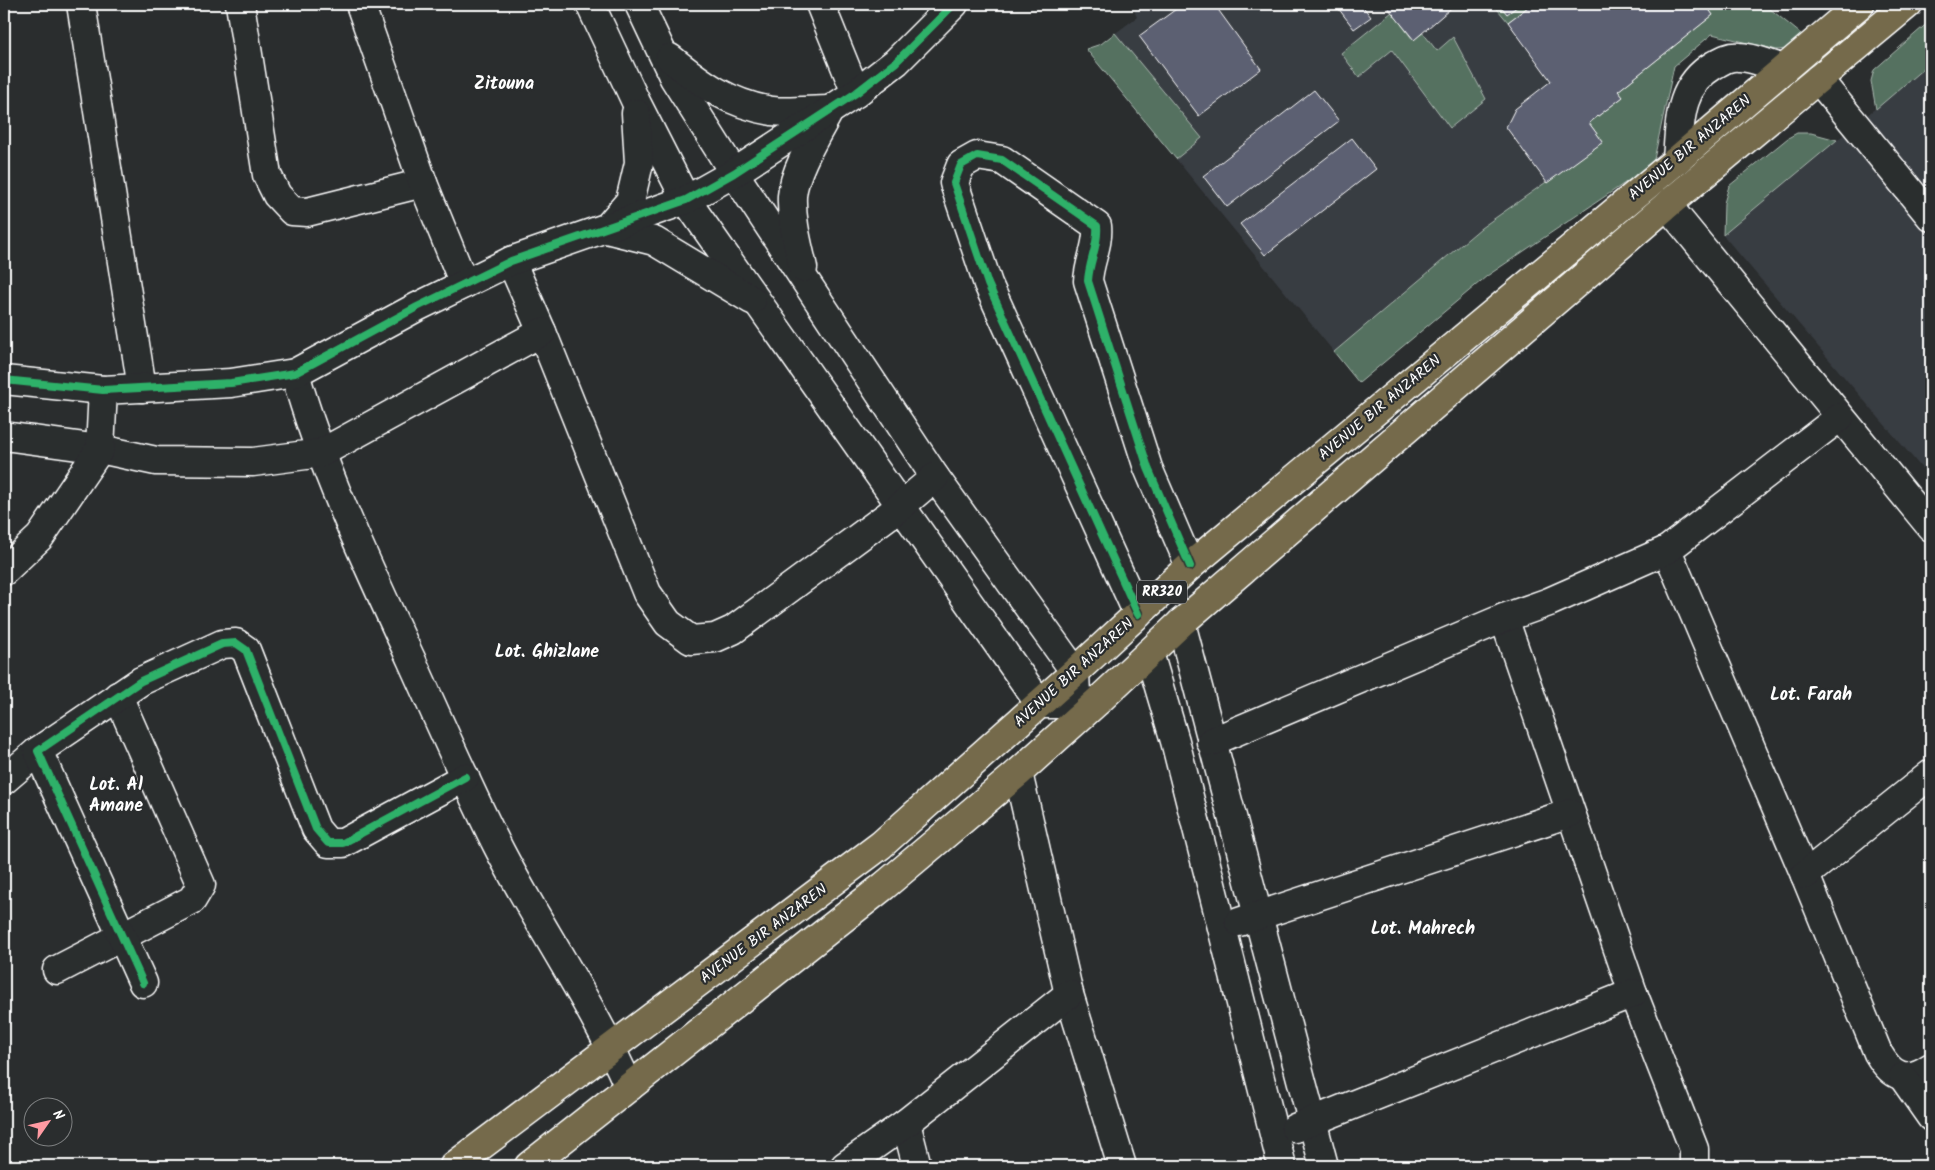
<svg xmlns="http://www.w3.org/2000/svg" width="1935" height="1170" viewBox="0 0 1935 1170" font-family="Kalam,sans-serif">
	<rect width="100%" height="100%" fill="#2a2d2e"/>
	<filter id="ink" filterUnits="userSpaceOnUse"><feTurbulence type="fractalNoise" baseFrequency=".02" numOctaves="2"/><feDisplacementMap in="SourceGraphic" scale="10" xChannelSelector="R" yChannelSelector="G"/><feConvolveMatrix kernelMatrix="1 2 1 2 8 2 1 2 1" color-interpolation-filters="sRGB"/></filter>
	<g filter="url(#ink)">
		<!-- built -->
		<g fill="#393c42">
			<polygon points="1131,4 1764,4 1731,38 1712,34 1674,66 1666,103 1603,142 1481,228 1334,352 1086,49 1101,44 1137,17"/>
			<polygon points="1931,62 1931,479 1723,235"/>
		</g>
		<!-- green -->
		<g fill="#557160" stroke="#aab8b0">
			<polygon points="1493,4 1532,4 1508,22"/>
			<polygon points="1705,4 1764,4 1806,38 1787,49 1777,50 1712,34 1674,66 1653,164 1487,276 1359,383 1334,352 1481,228 1603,142 1589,123 1623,97 1618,91 1713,15"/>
			<polygon points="1392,12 1413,40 1423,33 1437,51 1453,37 1486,99 1450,128 1392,50 1359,77 1341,53"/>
			<polygon points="1931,20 1931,62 1876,109 1871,81 1874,70"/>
			<polygon points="1115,33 1202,138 1176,159 1086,49 1101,44"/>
			<polygon points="1797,133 1811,133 1837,140 1723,235 1724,203 1729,186 1788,138"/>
		</g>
		<!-- building -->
		<g fill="#5b6072" stroke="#fff">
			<polygon points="1183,4 1214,4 1261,69 1199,116 1139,36"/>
			<polygon points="1335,4 1361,4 1371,17 1354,29"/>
			<polygon points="1385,4 1456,4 1414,40"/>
			<polygon points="1499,4 1521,4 1507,14"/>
			<polygon points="1532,4 1705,4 1713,15 1618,91 1623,97 1589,123 1603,142 1547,183 1506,127 1515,109 1551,81 1508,22"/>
			<polygon points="1314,90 1339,121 1227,207 1203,176"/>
			<polygon points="1352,138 1376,169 1265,255 1240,224"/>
		</g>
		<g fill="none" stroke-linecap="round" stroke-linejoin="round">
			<!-- minor casing -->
			<g stroke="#fff" stroke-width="31">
				<g id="minor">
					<polyline points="81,4 142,388"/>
					<polyline points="240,4 267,175 277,195 292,211 307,212 423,183"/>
					<polyline points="360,4 423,183 464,284"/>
					<polyline points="590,4 636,102 686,200 1040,704 1075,704 1099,700"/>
					<polyline points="639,4 674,78 734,173 935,477 1075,672 1076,695"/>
					<polyline points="820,4 856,93"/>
					<path d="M670 58C702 84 729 104 772 111 790 113 812 110 830 110"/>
					<polyline points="1818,79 1931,217"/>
					<polyline points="636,113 639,163 630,201 606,229 654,241 752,300"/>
					<path d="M1677 160C1680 123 1678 86 1714 65 1723 60 1729 56 1739 57 1753 57 1770 65 1784 69"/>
					<polyline points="1667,205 1931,527"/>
					<polyline points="511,261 542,332 647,593 668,623 691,640 715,638 733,630 901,506 935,477"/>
					<path d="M803 268C798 245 791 221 792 196 794 171 815 137 827 115"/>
					<path d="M295 373C323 472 368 566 411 659 439 721 466 783 496 843 538 926 592 1002 629 1087"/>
					<polyline points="4,380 103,390 231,383 295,373 417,307 511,261 686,200 734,173 856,93 896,62 954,4"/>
					<polyline points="4,436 100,449 156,461 253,462 321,453 542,332"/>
					<path d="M1667 550 1805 875 1878 1053C1892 1077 1906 1084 1931 1067"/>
					<polyline points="4,571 40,537 100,449 103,390"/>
					<path d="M1138 614 988 284 954 183 961 165 977 156 1002 160 1097 226C1099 245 1089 261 1088 281L1148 468 1190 566"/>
					<polyline points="1504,618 1633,993 1694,1149 1694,1166"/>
					<polyline points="1181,623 1324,1166"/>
					<polyline points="1149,653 1175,741 1282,1166"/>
					<polyline points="1211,742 1504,618 1549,602 1667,550 1840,417"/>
					<polyline points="1018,773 1069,994 1122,1166"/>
					<polyline points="4,780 38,751"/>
					<polyline points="1805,875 1931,774"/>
					<polyline points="1239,922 1570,813"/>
					<polyline points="57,970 192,900 201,885 118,696"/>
					<polyline points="143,983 38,751 141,681 222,644 236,643 246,650 316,829 328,843 343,843 465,777"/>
					<polyline points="1903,1077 1931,1117"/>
					<polyline points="906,1123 917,1166"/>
					<polyline points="1295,1128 1633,993"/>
					<polyline points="845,1166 906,1123 1069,994"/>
				</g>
			</g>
			<!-- highway casing -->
			<g stroke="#fff" stroke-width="31">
				<g id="highway">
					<polyline points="454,1166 881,845 1075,672 1190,566 1677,160 1860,4"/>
					<polyline points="529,1166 884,886 1018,773 1099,700 1181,623 1667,205 1908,4"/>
				</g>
			</g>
			<!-- minor -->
			<use href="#minor" stroke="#2a2d2e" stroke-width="28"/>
			<!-- highway -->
			<use href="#highway" stroke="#746b4b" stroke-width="28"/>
			<!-- cycleway casing -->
			<g stroke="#2a2d2e" stroke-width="11">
				<g id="cycleway">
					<polyline points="4,380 103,390 231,383 295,373 417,307 511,261 686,200 734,173 856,93 896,62 954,4"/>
					<path d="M1138 614 988 284 954 183 961 165 977 156 1002 160 1097 226C1099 245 1089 261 1088 281L1148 468 1190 566"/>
					<polyline points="143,983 38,751 141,681 222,644 236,643 246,650 316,829 328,843 343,843 465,777"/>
				</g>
			</g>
			<!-- cycleway -->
			<use href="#cycleway" stroke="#2db169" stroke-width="8"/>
		</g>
	</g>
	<g text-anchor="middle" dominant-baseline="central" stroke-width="4.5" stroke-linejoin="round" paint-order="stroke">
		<!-- shield labels -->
		<rect fill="#2a2d2e" stroke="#bfc0c0" stroke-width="1" x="1137" y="580.5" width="50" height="23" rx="4"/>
		<g font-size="14" font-weight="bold" fill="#fff">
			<text x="1162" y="592">RR320</text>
		</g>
		<!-- street labels -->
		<g font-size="15" fill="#fff" stroke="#2a2d2e">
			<text transform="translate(1690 148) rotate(-40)">AVENUE BIR ANZAREN</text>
			<text transform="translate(1380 408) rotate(-40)">AVENUE BIR ANZAREN</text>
			<text transform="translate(1074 673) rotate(-42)">AVENUE BIR ANZAREN</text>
			<text transform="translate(764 934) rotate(-37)">AVENUE BIR ANZAREN</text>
		</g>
		<!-- quarter labels -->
		<g font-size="18" font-weight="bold" fill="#fff" stroke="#2a2d2e">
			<text x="504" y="84">Zitouna</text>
			<text x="547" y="652">Lot. Ghizlane</text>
			<text x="1811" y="695">Lot. Farah</text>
			<text x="116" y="785">Lot. Al<tspan x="116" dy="21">Amane</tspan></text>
			<text x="1423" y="929">Lot. Mahrech</text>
		</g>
	</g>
	<!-- margin -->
	<rect width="1935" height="1170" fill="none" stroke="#2a2d2e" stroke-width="20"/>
	<rect x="10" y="10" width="1915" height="1150" fill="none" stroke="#fff" stroke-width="2" filter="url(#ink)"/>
	<!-- north arrow -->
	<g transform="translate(48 1122) rotate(56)"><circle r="24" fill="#2a2d2e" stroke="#7f8182"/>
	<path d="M0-4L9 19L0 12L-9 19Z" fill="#ff9aa2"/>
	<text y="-8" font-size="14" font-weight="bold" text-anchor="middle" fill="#ffffff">N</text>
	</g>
</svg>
